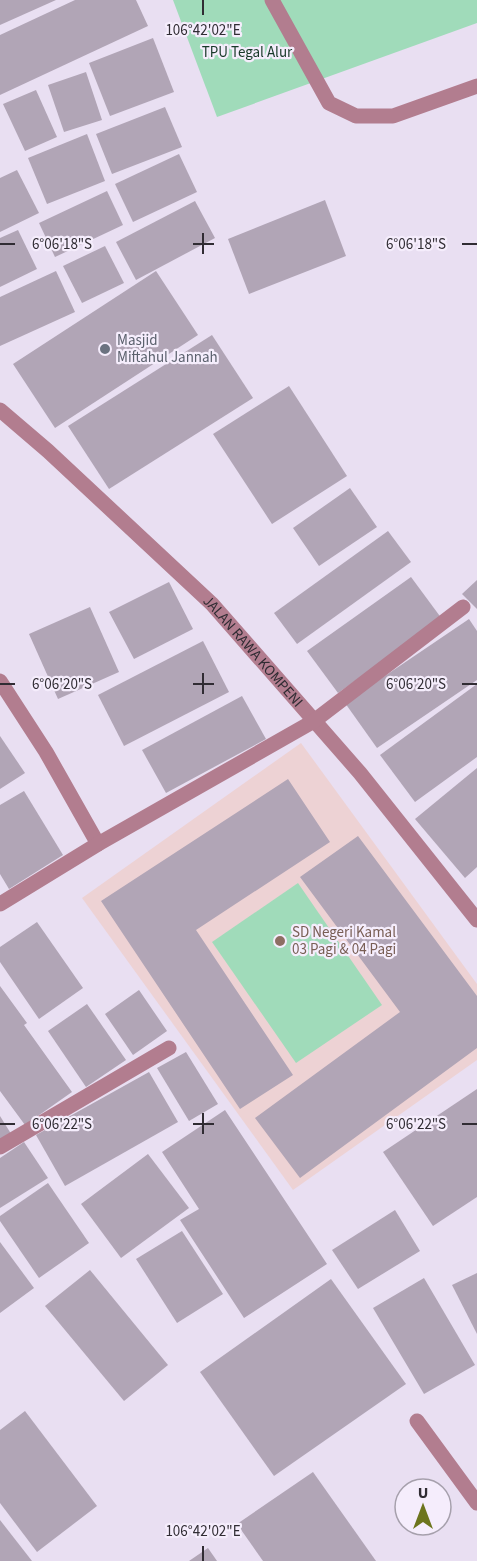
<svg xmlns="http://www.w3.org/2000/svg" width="477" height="1561" viewBox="0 0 477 1561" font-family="'Source Sans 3',sans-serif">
	<rect width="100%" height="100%" fill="#e9dff2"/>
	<!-- education -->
	<polygon fill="#edd2d4" points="301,743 477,984 477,1060 293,1190 82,898"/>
	<!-- green -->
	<g fill="#a0dbba">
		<polygon points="173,0 477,0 477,23 217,117"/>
		<polygon points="298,883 382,1005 296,1063 212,942"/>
	</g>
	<!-- building -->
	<g fill="#b1a5b6">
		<polygon points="0,0 56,0 0,25"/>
		<polygon points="75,0 136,0 148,26 0,95 0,35"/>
		<polygon points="153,38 174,92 110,116 89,63"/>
		<polygon points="86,72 102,120 64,132 48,85"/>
		<polygon points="36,90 57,137 25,151 3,104"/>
		<polygon points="165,107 182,147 112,174 96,134"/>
		<polygon points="87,134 105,181 47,204 28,158"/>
		<polygon points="179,154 197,192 133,222 115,184"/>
		<polygon points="17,170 39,213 0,232 0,178"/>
		<polygon points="107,191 123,225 55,257 39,223"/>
		<polygon points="325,200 346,256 249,294 228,239"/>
		<polygon points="195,201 215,238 136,280 116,242"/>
		<polygon points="18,230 37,269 0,287 0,238"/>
		<polygon points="105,246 124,283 82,303 63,266"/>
		<polygon points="56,271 75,312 0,346 0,297"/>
		<polygon points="156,271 198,335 55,428 13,364"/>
		<polygon points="212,335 253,398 109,489 68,426"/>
		<polygon points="289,386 347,476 272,524 213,434"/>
		<polygon points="350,488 377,527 319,566 293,528"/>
		<polygon points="388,531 411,562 297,644 274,613"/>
		<polygon points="411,577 442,619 338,693 307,651"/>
		<polygon points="477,580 477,609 462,594"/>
		<polygon points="169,582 193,629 134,659 109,612"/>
		<polygon points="90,607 119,672 58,699 29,634"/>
		<polygon points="469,619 477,631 477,680 377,748 345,703"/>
		<polygon points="203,641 229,692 124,746 98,695"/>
		<polygon points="477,684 477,757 415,802 380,755"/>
		<polygon points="242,696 266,739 166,793 142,750"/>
		<polygon points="0,736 25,773 0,789"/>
		<polygon points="477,768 477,867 465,878 415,819"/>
		<polygon points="288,779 330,842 196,930 293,1075 240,1109 101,901"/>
		<polygon points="24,791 63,855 9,889 0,874 0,805"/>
		<polygon points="358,836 477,996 477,1048 300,1178 255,1118 400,1012 300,877"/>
		<polygon points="37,922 83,988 39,1019 0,962 0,947"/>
		<polygon points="0,986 27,1023 24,1025 72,1092 25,1125 0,1091"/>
		<polygon points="139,990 167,1031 133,1055 105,1014"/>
		<polygon points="87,1004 126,1060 86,1087 48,1031"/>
		<polygon points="186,1052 218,1104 189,1121 157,1068"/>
		<polygon points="149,1072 178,1122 65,1186 36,1135"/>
		<polygon points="477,1089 477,1197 433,1226 383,1152"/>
		<polygon points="225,1110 327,1264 244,1318 180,1220 199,1209 162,1152"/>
		<polygon points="0,1116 13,1137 0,1145"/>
		<polygon points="24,1142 48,1178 0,1208 0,1158"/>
		<polygon points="148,1154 189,1208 121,1258 81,1204"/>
		<polygon points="48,1183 89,1243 39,1278 0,1221 0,1216"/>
		<polygon points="395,1210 420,1251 358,1289 332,1250"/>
		<polygon points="182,1231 223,1294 177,1323 136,1259"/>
		<polygon points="0,1242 34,1288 0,1313"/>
		<polygon points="90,1270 168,1365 124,1401 45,1306"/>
		<polygon points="477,1273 477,1334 452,1285"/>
		<polygon points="424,1278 475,1365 424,1394 373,1308"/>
		<polygon points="331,1279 406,1384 274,1476 200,1372"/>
		<polygon points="25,1411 97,1506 37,1552 0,1503 0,1430"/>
		<polygon points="313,1472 376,1561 263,1561 237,1524"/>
		<polygon points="0,1520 32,1561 0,1561"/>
		<polygon points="208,1548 217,1561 189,1561"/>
	</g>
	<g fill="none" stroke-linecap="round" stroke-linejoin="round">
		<!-- minor -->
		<g stroke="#b27d8f" stroke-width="15">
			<polyline points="272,0 329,103 356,116 393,116 477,86"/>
			<path id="s1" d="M0 410 48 451 212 604 360 773 477 920"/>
			<polyline points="0,681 46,752 98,844"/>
			<polyline points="0,904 98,844 314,721 463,607"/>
			<polyline points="0,1147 169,1048"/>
			<polyline points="417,1421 477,1503"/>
		</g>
	</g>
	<!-- ticks -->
	<path fill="none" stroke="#302c33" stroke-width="2" d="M203 0V15M203 233V254M0 244H15M193 244H214M462 244H477M203 673V694M0 684H15M193 684H214M462 684H477M203 1113V1134M0 1124H15M193 1124H214M462 1124H477M203 1546V1561"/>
	<!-- markers -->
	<circle fill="#6b7280" stroke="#f5edfc" stroke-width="2" cx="105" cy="349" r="6"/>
	<circle fill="#8d6e63" stroke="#f5edfc" stroke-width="2" cx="280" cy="941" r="6"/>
	<g text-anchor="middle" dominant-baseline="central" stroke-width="4.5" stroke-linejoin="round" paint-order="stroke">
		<!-- park labels -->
		<g font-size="15" fill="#173928" stroke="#f5edfc">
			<text x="247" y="52">TPU Tegal Alur</text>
		</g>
		<!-- worship labels -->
		<g font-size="15" fill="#5b616d" stroke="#f5edfc" text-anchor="start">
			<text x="117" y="340">Masjid<tspan x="117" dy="17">Miftahul Jannah</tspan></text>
		</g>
		<!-- street labels -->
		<g font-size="15" fill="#302c33" stroke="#f5edfc">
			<text stroke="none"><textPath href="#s1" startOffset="350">JALAN RAWA KOMPENI</textPath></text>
		</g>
		<!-- education labels -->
		<g font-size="15" fill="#785e54" stroke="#f5edfc" text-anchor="start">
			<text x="292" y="932">SD Negeri Kamal<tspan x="292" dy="17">03 Pagi &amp; 04 Pagi</tspan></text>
		</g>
	</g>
	<g font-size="15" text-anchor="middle" fill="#302c33" stroke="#f5edfc" stroke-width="4.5" stroke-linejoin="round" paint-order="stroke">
		<text x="203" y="35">106°42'02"E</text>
		<text x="62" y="249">6°06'18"S</text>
		<text x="416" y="249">6°06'18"S</text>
		<text x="62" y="689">6°06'20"S</text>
		<text x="416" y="689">6°06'20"S</text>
		<text x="62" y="1129">6°06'22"S</text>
		<text x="416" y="1129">6°06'22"S</text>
		<text x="203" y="1536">106°42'02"E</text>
	</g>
	<!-- north arrow -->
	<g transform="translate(423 1507)"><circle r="28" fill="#f5edfc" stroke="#a6a0ac" stroke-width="1.5"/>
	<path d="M0-4.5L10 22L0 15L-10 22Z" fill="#6d751e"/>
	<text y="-9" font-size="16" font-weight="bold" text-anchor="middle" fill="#302c33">U</text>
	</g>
</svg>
